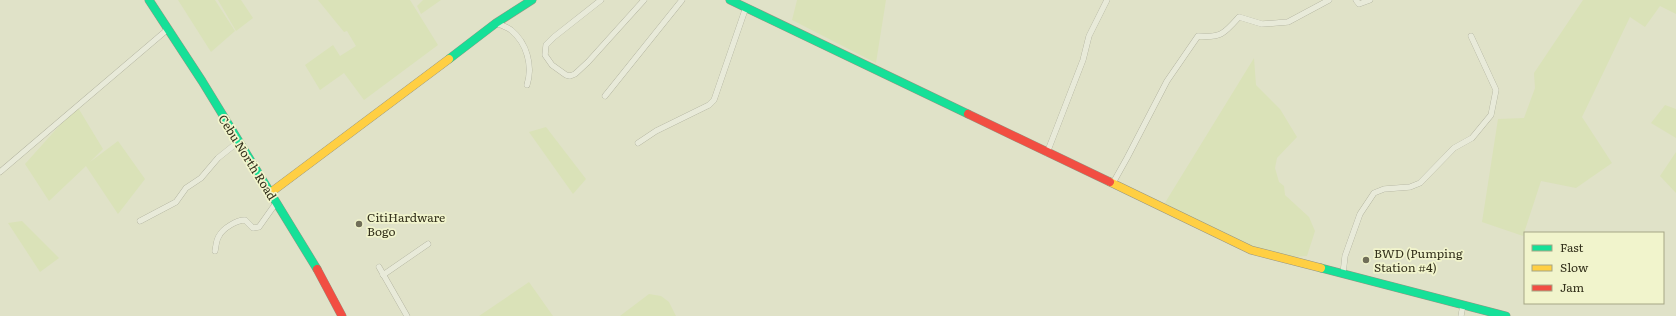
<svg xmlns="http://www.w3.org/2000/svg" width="1676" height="316" viewBox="0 0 1676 316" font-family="Literata,serif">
	<rect width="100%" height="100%" fill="#e0e2c8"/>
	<!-- farmland -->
	<g fill="#dae2b8">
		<polygon points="178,0 215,0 235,31 211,52"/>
		<polygon points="218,0 241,0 253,18 236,31"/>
		<polygon points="318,0 410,0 438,45 364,100 344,73 320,90 305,65 333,45 340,56 356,46 347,31 344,32"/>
		<polygon points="423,0 441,0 421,14 417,6"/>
		<polygon points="797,0 886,0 876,63 792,20"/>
		<polygon points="1583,0 1676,0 1676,14 1660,6 1645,27 1630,17 1582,117 1612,163 1576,188 1541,181 1523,236 1482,222 1498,119 1524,118 1535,88 1534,73"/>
		<polygon points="1254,58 1256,85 1280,109 1297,137 1277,158 1275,168 1279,182 1284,186 1285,195 1309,217 1315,231 1307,256 1292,257 1243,244 1163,206"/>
		<polygon points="1665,105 1676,109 1676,138 1651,123"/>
		<polygon points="77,106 103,149 90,162 118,141 145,179 118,214 86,166 49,201 25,164"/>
		<polygon points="546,127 586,179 573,194 529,132"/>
		<polygon points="1676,152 1676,193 1660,176"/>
		<polygon points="22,221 59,258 40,272 8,223"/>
		<polygon points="529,282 553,316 479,316"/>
		<polygon points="649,294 661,296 669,302 676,316 620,316"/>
	</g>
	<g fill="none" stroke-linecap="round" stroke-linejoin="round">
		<!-- street casing -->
		<g stroke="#a5a692" stroke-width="6">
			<g id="street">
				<polyline points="601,0 554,37 546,45 545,55 552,65 566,75 570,76 575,74 588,62 644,0"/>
				<polyline points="1356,0 1359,4 1370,0"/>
				<path d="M496 23C501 25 507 27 511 30 527 43 533 66 527 85"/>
				<polyline points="605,96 682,0"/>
				<polyline points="638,143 656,131 709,105 714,100 746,7"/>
				<polyline points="1047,153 1083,60 1089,36 1107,0"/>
				<polyline points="0,172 168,29"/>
				<path d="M1113 183 1127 158 1167 81 1198 36C1221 38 1224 34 1239 17L1262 24 1288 22 1329 0"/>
				<polyline points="140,221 176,202 186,188 201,178 218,158 238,142"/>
				<path d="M215 251C216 247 216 240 219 236 223 228 237 220 245 220L253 228 259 227 276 203"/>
				<polyline points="379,267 407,316"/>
				<polyline points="1343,274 1345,256 1360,214 1374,193 1384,189 1410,187 1420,183 1454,148 1472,138 1491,115 1496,90 1471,36"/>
				<polyline points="383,275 428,244"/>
				<polyline points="1461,316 1463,305"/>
			</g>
		</g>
		<!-- fast casing -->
		<g stroke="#959482" stroke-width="9">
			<g id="fast">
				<polyline points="149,0 202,81 317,269"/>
				<polyline points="730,0 968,114"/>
				<polyline points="449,59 496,23 532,0"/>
				<polyline points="1321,268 1506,316"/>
			</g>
		</g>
		<!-- slow casing -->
		<g stroke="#959482" stroke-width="9">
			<g id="slow">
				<polyline points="1110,182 1251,250 1321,268"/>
				<polyline points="270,193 449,59"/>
			</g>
		</g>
		<!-- jam casing -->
		<g stroke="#959482" stroke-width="9">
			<g id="jam">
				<polyline points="968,114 1110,182"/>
				<polyline points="317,269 342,316"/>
			</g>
		</g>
		<!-- street -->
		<use href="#street" stroke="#e8ead9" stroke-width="5.5"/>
		<!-- fast -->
		<use href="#fast" stroke="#16e098" stroke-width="8"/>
		<!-- slow -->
		<use href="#slow" stroke="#ffcf43" stroke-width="8"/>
		<!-- jam -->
		<use href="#jam" stroke="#f24e42" stroke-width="8"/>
	</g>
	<!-- markers -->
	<g fill="#706e58" stroke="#f1f4cc" stroke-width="1.5">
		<circle cx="359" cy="224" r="4"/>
		<circle cx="1366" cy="260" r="4"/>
	</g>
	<g text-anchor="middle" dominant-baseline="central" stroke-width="3.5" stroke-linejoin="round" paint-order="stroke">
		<!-- street labels -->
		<g font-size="12" fill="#33301b" stroke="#f1f4cc">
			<text transform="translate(248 157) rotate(58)">Cebu North Road</text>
		</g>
		<!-- poi labels -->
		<g font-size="12" fill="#33301b" stroke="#f1f4cc" text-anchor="start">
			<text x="367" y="217">CitiHardware<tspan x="367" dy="14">Bogo</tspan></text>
			<text x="1374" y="253">BWD (Pumping<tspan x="1374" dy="14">Station #4)</tspan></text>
		</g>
	</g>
	<!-- legend -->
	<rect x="1524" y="232" width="140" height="72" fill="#f1f4cc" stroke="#a5a685"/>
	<rect x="1532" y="245" width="20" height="6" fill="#16e098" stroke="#a5a685"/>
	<text x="1560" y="252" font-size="12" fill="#33301b">Fast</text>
	<rect x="1532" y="265" width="20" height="6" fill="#ffcf43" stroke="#a5a685"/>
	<text x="1560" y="272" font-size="12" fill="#33301b">Slow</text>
	<rect x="1532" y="285" width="20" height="6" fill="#f24e42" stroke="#a5a685"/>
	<text x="1560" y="292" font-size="12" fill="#33301b">Jam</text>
</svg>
